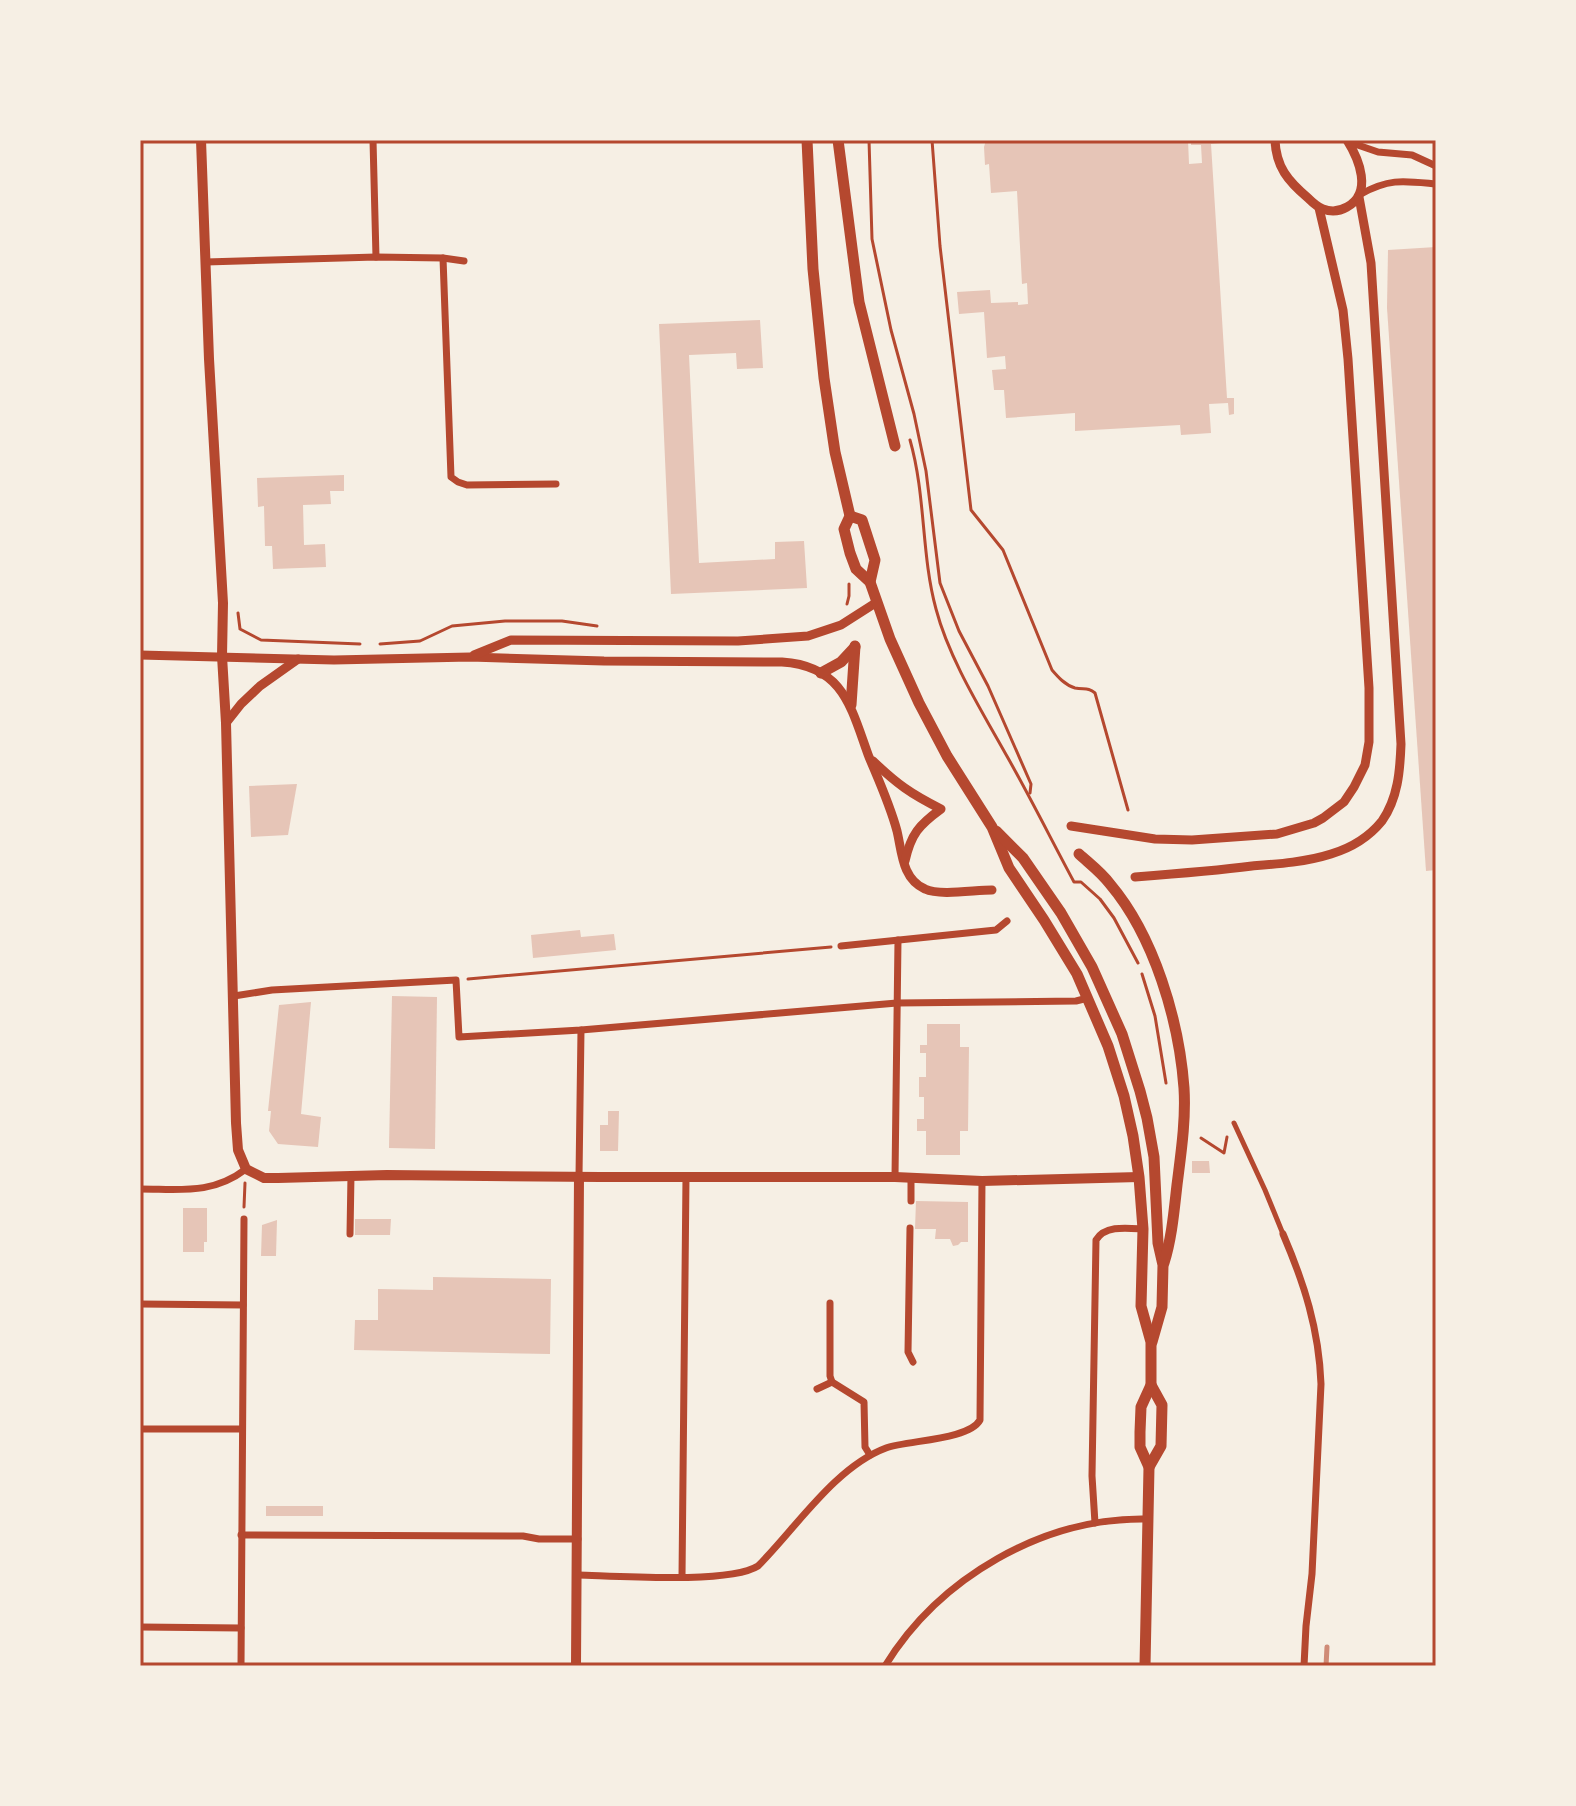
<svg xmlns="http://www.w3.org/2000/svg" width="1576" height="1806" viewBox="0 0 1576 1806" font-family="Rubik,sans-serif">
	<rect width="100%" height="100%" fill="#f6efe4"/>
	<!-- building -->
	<g fill="#e6c5b7">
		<polygon points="986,140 1188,140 1189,164 1202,163 1201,145 1191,145 1191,140 1220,140 1221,143 1211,144 1227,398 1234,398 1234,414 1229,415 1228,403 1209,404 1211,433 1181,435 1180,425 1075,431 1075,413 1006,418 1004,390 994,390 992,370 1006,369 1005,356 987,358 984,312 959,314 957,292 990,290 991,303 1018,302 1018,305 1028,304 1027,283 1022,284 1017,191 991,193 989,164 985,165 984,147"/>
		<polygon points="1436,247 1436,870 1426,871 1387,308 1388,250"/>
		<polygon points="760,320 763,368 737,369 736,353 689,355 699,563 775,559 775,542 804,541 807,588 671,594 659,324"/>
		<polygon points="344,475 344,491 330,491 331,504 303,505 304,545 325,544 326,567 273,569 272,546 265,546 264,506 258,507 257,478"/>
		<polygon points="297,784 288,835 251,837 249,786"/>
		<polygon points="580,930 581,937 614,934 616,950 533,958 531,935"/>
		<polygon points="392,996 437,997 435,1149 389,1148"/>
		<polygon points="311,1002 301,1114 321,1117 318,1147 278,1144 269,1131 271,1111 268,1111 279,1005"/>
		<polygon points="927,1024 960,1024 960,1047 969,1047 968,1131 960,1131 960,1155 926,1155 926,1131 917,1131 917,1119 924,1119 924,1097 919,1097 919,1077 926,1077 926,1053 920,1053 920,1045 927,1045"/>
		<polygon points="608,1111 619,1111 618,1151 600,1151 600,1125 608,1125"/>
		<polygon points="1192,1161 1209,1161 1210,1173 1192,1173"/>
		<polygon points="916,1201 968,1202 968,1242 961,1242 958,1245 953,1246 950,1239 935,1239 936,1229 915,1229"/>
		<polygon points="183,1208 207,1208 207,1242 204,1242 204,1252 183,1252"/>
		<polygon points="355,1219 391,1219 390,1235 355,1235"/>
		<polygon points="277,1220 276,1256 261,1256 262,1225"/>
		<polygon points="433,1277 551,1279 550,1354 354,1350 355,1320 378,1320 378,1289 433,1290"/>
		<rect x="266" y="1506" width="57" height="10"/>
	</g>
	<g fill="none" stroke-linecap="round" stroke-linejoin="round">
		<!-- path -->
		<g stroke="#b5482f" stroke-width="3">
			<polyline points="869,140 872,239 891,330 914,414 926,471 940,583 959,631 988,686 1031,784 1030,793"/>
			<path d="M932 140 940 246 971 510 1003 550 1052 670C1058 677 1065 685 1075 688 1084 690 1088 687 1095 693L1128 810"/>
			<path d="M910 440C926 496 921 554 936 609 949 659 983 713 1008 758 1031 799 1052 841 1074 882H1081L1100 899 1114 918 1138 963"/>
			<polyline points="847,604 849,596 849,584"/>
			<polyline points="238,613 240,629 261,640 360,644"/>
			<polyline points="380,644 420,641 452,626 505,621 562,621 597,626"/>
			<polyline points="1142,974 1155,1016 1166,1083"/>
			<polyline points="468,979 831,947"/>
			<polyline points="1201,1138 1224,1153 1227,1137"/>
			<polyline points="244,1207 245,1183"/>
		</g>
		<!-- pedestrian -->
		<polyline stroke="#b5482f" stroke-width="5" points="1234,1123 1265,1190 1283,1234"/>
		<!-- minor -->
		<g stroke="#b5482f" stroke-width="7">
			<polyline points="373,140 376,257"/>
			<polyline points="1349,142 1378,152 1412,155 1436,166"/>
			<path d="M1361 194C1390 178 1404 181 1436 184"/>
			<polyline points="443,258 451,477 458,482 467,485 556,484"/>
			<polyline points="206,262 376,257 443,258 464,261"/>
			<polyline points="841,946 996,930 1007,921"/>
			<polyline points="234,996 272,990 456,980 459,1037 581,1030 897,1003 1076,1001 1088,998"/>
			<polyline points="579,1176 581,1030"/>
			<polyline points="895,1177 898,940"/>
			<path d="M140 1189C180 1189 212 1195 246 1169"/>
			<polyline points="911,1201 911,1178"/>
			<polyline points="910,1228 908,1352 913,1362"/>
			<polyline points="350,1234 351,1175"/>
			<path d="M1283 1234C1304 1283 1319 1329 1321 1384L1312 1574 1306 1626 1304 1666"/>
			<polyline points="830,1303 830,1376 832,1382 864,1402 865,1447 870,1455"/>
			<polyline points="140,1304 243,1305"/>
			<polyline points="817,1389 832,1382"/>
			<polyline points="140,1429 242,1429"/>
			<path d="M1095 1523 1092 1476 1096 1240C1105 1225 1127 1228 1143 1229"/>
			<polyline points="241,1535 523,1536 539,1539 578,1539"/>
			<path d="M578 1575C616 1576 730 1584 758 1566 796 1528 835 1467 886 1448 909 1440 969 1440 980 1420L982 1181"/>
			<polyline points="682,1577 686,1177"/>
			<polyline points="140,1627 241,1628"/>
			<polyline points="241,1666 244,1219"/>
			<path d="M885 1666C939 1578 1043 1517 1147 1519"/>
		</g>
		<!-- tertiary -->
		<g stroke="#b5482f" stroke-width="9">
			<path d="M1275 140C1276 167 1288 181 1308 198 1312 202 1317 207 1323 209 1331 212 1340 211 1347 207 1373 193 1359 159 1347 140"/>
			<path d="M140 655 334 660 470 657 604 661 782 662C844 666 851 708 869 757 879 781 890 805 897 831 902 852 902 879 925 889 940 896 974 890 992 890"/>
			<polyline points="474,655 511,640 738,641 808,636 841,625 877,602"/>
			<polyline points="226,723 241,704 260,686 298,659"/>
			<path d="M873 761C897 784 911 794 941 809 919 825 911 834 905 861"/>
			<polyline points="1071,826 1155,839 1192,840 1277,834 1314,823 1323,818 1344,802 1354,787 1365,765 1369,742 1369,688 1348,359 1343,310 1319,208"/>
			<path d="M1135 877C1174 874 1213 871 1252 866 1278 864 1306 862 1331 854 1351 848 1369 837 1382 821 1398 798 1400 771 1401 744L1371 263 1359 197"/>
		</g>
		<!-- secondary -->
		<g stroke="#b5482f" stroke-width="10">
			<polyline points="201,140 209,359 223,603 222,656 226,723 236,1123 238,1150 246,1169 264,1178 278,1178 387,1175 600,1177 895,1177 982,1181 1139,1177"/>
			<polyline points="576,1666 579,1176"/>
		</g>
		<!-- primary -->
		<g stroke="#b5482f" stroke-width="11">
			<polyline points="807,140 813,269 824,378 835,452 850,516 844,529 850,553 856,569 870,582 890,639 919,703 947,756 992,827 1009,868 1044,920 1077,974 1108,1046 1124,1096 1133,1136 1139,1177 1143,1229 1141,1306 1151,1342 1151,1385 1141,1407 1140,1432 1140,1447 1149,1467 1145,1666"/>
			<polyline points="838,140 859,302 895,446"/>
			<polyline points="850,516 862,520 875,560 870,582"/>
			<polyline points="821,673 841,662 855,647"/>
			<polyline points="851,705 855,646"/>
			<polyline points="996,831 1023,858 1061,913 1092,967 1122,1034 1140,1091 1147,1118 1154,1157 1158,1243 1163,1265 1162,1307 1152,1342"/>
			<path d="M1079 854C1090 864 1101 872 1110 884 1154 936 1179 1020 1184 1088 1186 1120 1181 1153 1177 1185 1174 1211 1172 1237 1164 1263"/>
			<polyline points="1149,1467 1161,1446 1162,1405 1151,1385"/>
		</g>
		<!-- rail -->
		<polyline stroke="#cf8b77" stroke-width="5" points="1326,1666 1327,1647"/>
	</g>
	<!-- border -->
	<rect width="1576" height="1806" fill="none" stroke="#f6efe4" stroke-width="284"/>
	<rect x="142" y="142" width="1292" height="1522" fill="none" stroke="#b5482f" stroke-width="3"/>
</svg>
